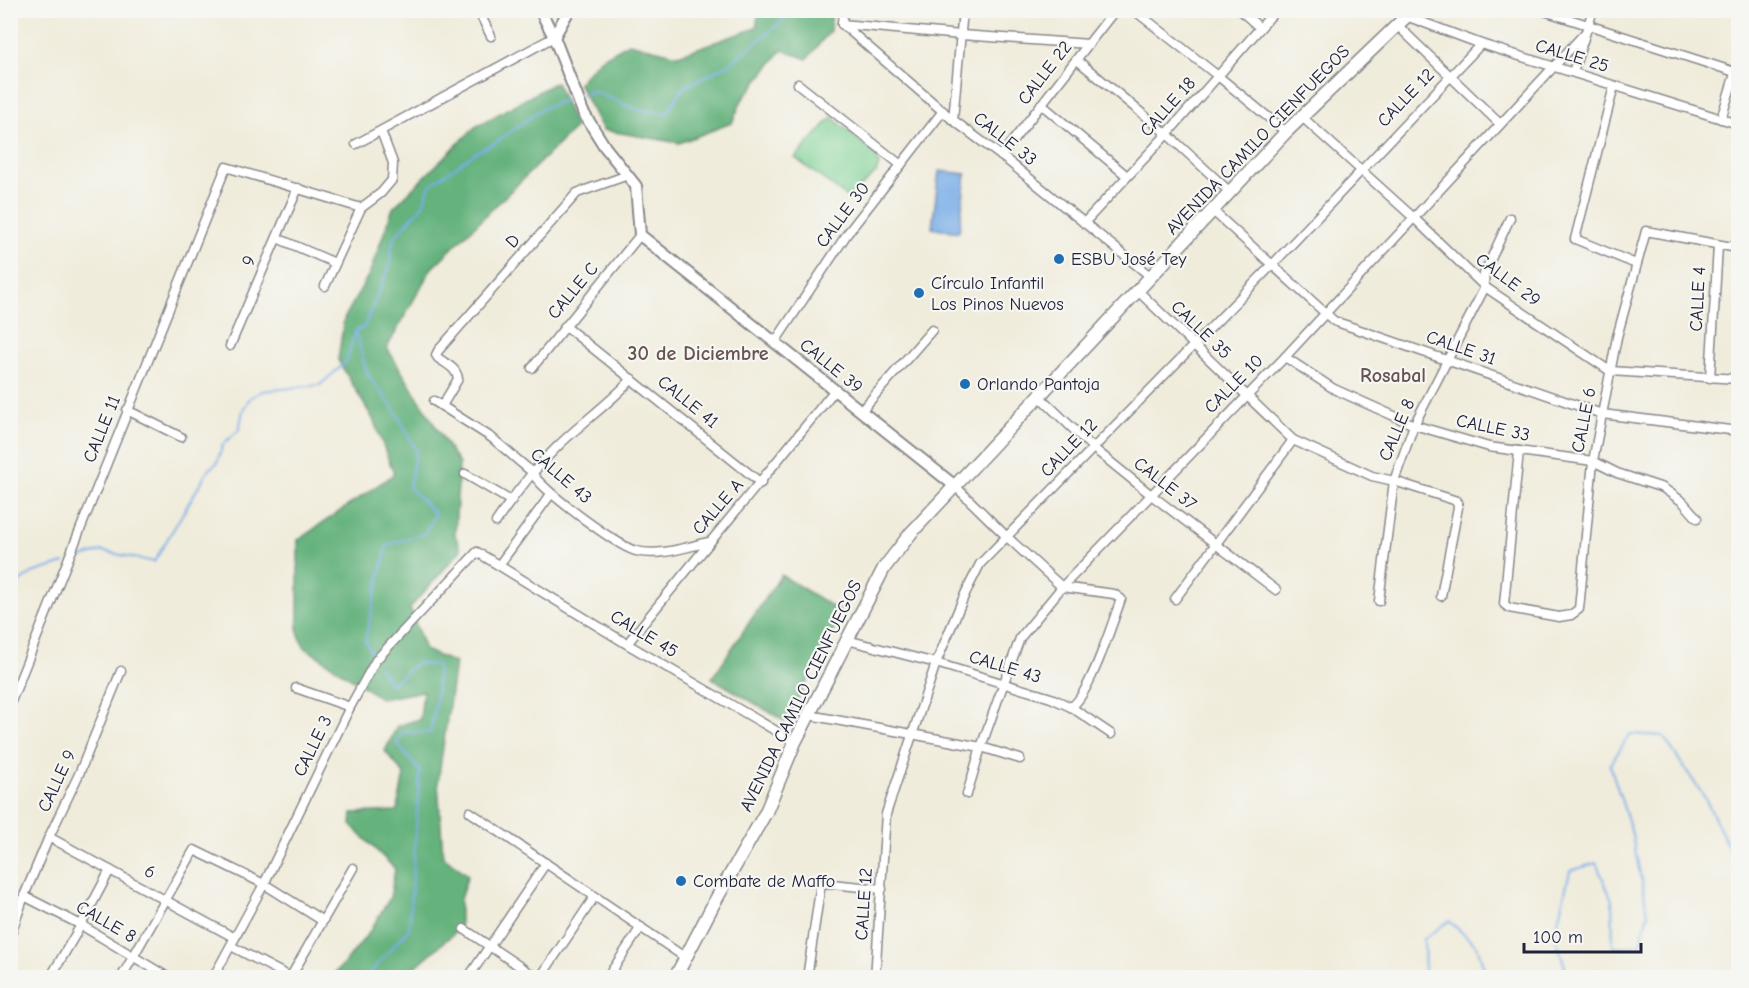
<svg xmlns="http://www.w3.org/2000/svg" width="1749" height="988" viewBox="0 0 1749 988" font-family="'Comic Neue',sans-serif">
	<rect width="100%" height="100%" fill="#f6f6f2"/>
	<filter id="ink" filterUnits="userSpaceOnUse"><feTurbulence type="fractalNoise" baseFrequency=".0167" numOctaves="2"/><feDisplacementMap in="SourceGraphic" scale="12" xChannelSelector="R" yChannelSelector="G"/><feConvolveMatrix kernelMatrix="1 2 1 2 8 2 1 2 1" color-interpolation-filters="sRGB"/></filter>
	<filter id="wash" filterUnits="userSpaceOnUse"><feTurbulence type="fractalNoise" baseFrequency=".008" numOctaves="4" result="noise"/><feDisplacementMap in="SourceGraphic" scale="24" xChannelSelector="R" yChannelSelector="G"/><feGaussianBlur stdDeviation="1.35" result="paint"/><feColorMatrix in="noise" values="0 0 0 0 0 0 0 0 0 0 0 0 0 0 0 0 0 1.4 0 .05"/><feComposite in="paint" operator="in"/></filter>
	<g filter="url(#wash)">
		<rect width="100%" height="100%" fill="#f0ecdb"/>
		<!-- green -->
		<polygon fill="#7cd093" stroke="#4f7967" stroke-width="1.5" points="832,117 875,154 879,164 876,173 848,198 795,158"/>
		<!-- forest -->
		<g fill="#65b27d" stroke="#446a5c" stroke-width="1.5">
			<polygon points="759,11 832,11 830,31 807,59 782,50 742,100 732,123 679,143 603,130 578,83 599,60 629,43 678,55 756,28"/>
			<polygon points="556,82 576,127 431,269 387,348 459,464 455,535 461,550 410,608 425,650 455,663 438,782 443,856 468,875 460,899 460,928 404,977 330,977 344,964 370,931 390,898 395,869 351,825 352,813 397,811 404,774 385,751 397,726 420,719 423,691 382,699 304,647 298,632 298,540 394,474 373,419 338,360 344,319 370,272 393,208 475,127"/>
			<polygon points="781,575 843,613 786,722 712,678"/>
		</g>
		<!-- water -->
		<polygon fill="#7aade7" stroke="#4e6891" stroke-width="1.5" points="939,171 966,174 959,232 932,228"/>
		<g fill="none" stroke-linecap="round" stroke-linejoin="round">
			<!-- stream -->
			<g stroke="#7aade7" stroke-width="2">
				<polyline points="581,95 592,91 638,110 667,113 683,88 729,64 786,18 786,10"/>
				<polyline points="69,561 102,551 154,562 209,469 217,463 223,444 239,430 243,410 250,398 262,391 320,385 346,362 355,333"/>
				<polyline points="10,589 32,573 64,563"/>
				<polyline points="372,654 365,640 387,545 424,534 435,514 409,487 416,450 396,412 368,375 355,331 364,327 389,268 393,239 423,205 430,185 478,151 494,144 543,108 572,98"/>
				<polyline points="1738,765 1738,767"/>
				<polyline points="365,978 409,929 420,771 397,744 403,732 430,733 436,702 438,665 416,663 391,685 379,666"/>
				<polyline points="1425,978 1424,939 1449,921 1477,946 1487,978"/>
				<polyline points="1568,978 1555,934 1570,871 1596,863 1612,900 1613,947 1640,946 1648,913 1631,830 1610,765 1630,734 1663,736 1705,798 1738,867"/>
			</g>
		</g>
	</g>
	<g filter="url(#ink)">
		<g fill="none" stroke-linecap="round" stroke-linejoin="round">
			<!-- minor casing -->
			<g stroke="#89878b" stroke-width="11">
				<g id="minor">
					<polyline points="478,10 491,36"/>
					<polyline points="1134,10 1218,76 1286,132"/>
					<polyline points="1240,10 1260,28"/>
					<polyline points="1400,10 1406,16 1481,44 1738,124"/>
					<polyline points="1541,10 1738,73"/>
					<polyline points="842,24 953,120 1008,161 1150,276"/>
					<polyline points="842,24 961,35 1089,44"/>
					<polyline points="842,24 843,10"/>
					<polyline points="1397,25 1500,124"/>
					<polyline points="1077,60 1167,134 1230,192"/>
					<polyline points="1573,72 1593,10"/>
					<polyline points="798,84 901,165"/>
					<polyline points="1614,86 1575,239 1636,264"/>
					<polyline points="1041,104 1127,176"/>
					<polyline points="1301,116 1414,218 1485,287 1610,371 1738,379"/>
					<polyline points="1721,119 1738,64"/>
					<polyline points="953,120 963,10"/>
					<polyline points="356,144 554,37"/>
					<polyline points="1001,156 1115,10"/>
					<polyline points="1213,211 1334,321 1602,414 1738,431"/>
					<polyline points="1084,223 1167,134 1276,10"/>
					<polyline points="277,238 335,263"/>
					<polyline points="325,286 361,208 381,193 392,180 393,163 381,131"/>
					<polyline points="1138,291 1293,440 1372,476 1394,481 1457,501 1458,507 1441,596"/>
					<polyline points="565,326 761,483"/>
					<polyline points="775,342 847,234 943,111"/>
					<polyline points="230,346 298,188"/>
					<polyline points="1285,357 1334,389 1414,425 1489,447 1593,461 1617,473 1663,488 1683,502 1697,518"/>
					<polyline points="532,368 640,235"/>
					<polyline points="1710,378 1718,246"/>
					<polyline points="1039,396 1092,447 1150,494 1276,590"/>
					<path d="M434 401 492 438 533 473C537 487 620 548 636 551 660 557 685 547 709 542"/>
					<path d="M442 406 458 379C457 368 446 364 438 358L436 355 438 351 577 193 628 175"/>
					<polyline points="127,410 181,437"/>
					<polyline points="861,411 932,330"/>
					<polyline points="1519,451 1504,604 1509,608 1559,617 1571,615 1579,609 1580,599 1593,461 1617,337 1646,231 1732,247 1738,240"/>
					<polyline points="465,474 511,501"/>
					<path d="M955 486 1006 536 1062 587 1114 594 1121 599C1113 621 1089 697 1071 707"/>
					<path d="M496 522C514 495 534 469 557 447 581 423 609 404 632 379"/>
					<polyline points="499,565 551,494"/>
					<polyline points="1175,599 1293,440"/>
					<polyline points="1379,601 1394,481 1414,425 1485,287 1484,274 1510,218"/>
					<polyline points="847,640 936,663 1051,698 1071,707 1111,734"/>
					<path d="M627 644C695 559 766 476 834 391"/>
					<polyline points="296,688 350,707"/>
					<polyline points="10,704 226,167 361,208"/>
					<polyline points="809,715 981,747 1020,759"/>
					<polyline points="967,794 981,747 1020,638 1062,587 1285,357 1585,33"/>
					<polyline points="470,812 686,958"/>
					<polyline points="49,837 235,938"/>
					<polyline points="24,896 81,925 169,978"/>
					<polyline points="464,929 537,978"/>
					<polyline points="10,937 24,896 49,837 79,774 121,671"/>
					<polyline points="231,946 290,977"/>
					<polyline points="679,970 691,978"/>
					<polyline points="50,978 81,925 110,870"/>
					<polyline points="121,978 194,850 264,884 323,921"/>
					<polyline points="213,978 264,884 350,707 376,660 477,552 627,644 795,742"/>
					<polyline points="290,978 353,868"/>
					<polyline points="468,978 546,863"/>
					<polyline points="540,978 595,896"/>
					<polyline points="607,978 641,927"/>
					<polyline points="807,978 821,883 882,889"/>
					<polyline points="875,978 886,814 936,663 965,594 980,564 1273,264 1481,44"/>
				</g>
			</g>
			<!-- tertiary casing -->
			<g stroke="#89878b" stroke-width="14">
				<g id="tertiary">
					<polyline points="540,10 554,37 583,112 605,147 636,186 640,235 955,486"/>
					<polyline points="554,37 569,10"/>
				</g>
			</g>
			<!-- secondary casing -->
			<g stroke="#89878b" stroke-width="15">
				<polyline id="secondary" points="675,978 714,903 766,812 795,742 884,568 911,533 1286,132 1413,10"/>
			</g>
			<!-- minor -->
			<use href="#minor" stroke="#fff" stroke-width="8"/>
			<!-- tertiary -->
			<use href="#tertiary" stroke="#fff" stroke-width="10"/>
			<!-- secondary -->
			<use href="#secondary" stroke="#fff" stroke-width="12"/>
		</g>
	</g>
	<!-- markers -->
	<g fill="#1f6fb2" stroke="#f6f6f2" stroke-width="2">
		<circle cx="1059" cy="259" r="6"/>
		<circle cx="919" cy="293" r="6"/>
		<circle cx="965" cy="384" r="6"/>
		<circle cx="681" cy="881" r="6"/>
	</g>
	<g text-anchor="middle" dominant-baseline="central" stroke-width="4.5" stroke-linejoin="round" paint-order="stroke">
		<!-- street labels -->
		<g font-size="18" fill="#22223b" stroke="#f6f6f2">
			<text transform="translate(1572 56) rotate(17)">CALLE 25</text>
			<text transform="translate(1045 73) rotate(-52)">CALLE 22</text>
			<text transform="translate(1406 98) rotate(-46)">CALLE 12</text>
			<text transform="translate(1168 107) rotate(-48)">CALLE 18</text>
			<text transform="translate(1005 139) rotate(38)">CALLE 33</text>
			<text transform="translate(1258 140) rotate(-46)">AVENIDA CAMILO CIENFUEGOS</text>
			<text transform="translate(843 215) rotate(-53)">CALLE 30</text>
			<text transform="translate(513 241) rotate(-48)">D</text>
			<text transform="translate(249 261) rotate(-67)">9</text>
			<text transform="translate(1508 280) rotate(37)">CALLE 29</text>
			<text transform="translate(573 291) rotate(-50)">CALLE C</text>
			<text transform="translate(1698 299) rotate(-87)">CALLE 4</text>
			<text transform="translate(1201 330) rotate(44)">CALLE 35</text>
			<text transform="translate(1461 348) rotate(19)">CALLE 31</text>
			<text transform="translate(831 366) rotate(39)">CALLE 39</text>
			<text transform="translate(1234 384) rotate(-45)">CALLE 10</text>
			<text transform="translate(688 402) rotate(39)">CALLE 41</text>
			<text transform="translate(1584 420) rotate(-79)">CALLE 6</text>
			<text transform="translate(1493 428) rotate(12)">CALLE 33</text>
			<text transform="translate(102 429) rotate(-68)">CALLE 11</text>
			<text transform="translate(1397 430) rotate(-67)">CALLE 8</text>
			<text transform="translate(1069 448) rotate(-46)">CALLE 12</text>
			<text transform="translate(561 476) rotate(41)">CALLE 43</text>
			<text transform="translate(1165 484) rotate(38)">CALLE 37</text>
			<text transform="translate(718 507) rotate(-49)">CALLE A</text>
			<text transform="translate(644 634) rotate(31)">CALLE 45</text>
			<text transform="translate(1005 667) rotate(17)">CALLE 43</text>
			<text transform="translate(801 696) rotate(-64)">AVENIDA CAMILO CIENFUEGOS</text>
			<text transform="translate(313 746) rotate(-64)">CALLE 3</text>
			<text transform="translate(57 781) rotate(-65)">CALLE 9</text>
			<text transform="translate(150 872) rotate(28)">6</text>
			<text transform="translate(864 904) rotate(-86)">CALLE 12</text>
			<text transform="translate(106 922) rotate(30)">CALLE 8</text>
		</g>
		<!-- poi labels -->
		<g font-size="18" fill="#22223b" stroke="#f6f6f2" text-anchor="start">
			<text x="1071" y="259">ESBU José Tey</text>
			<text x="931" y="283">Círculo Infantil<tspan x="931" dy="21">Los Pinos Nuevos</tspan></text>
			<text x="977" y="384">Orlando Pantoja</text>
			<text x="693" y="881">Combate de Maffo</text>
		</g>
		<!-- neighbourhood labels -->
		<g font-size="20" font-weight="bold" fill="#685351" stroke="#f6f6f2">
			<text x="698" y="353">30 de Diciembre</text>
			<text x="1393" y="375">Rosabal</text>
		</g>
	</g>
	<!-- margin -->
	<rect width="1749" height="988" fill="none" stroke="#f6f6f2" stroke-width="36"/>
	<!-- scale -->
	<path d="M1524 943v9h117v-9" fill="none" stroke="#22223b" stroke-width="3"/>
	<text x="1533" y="943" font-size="18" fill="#22223b" stroke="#f6f6f2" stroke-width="4.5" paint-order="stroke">100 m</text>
</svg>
